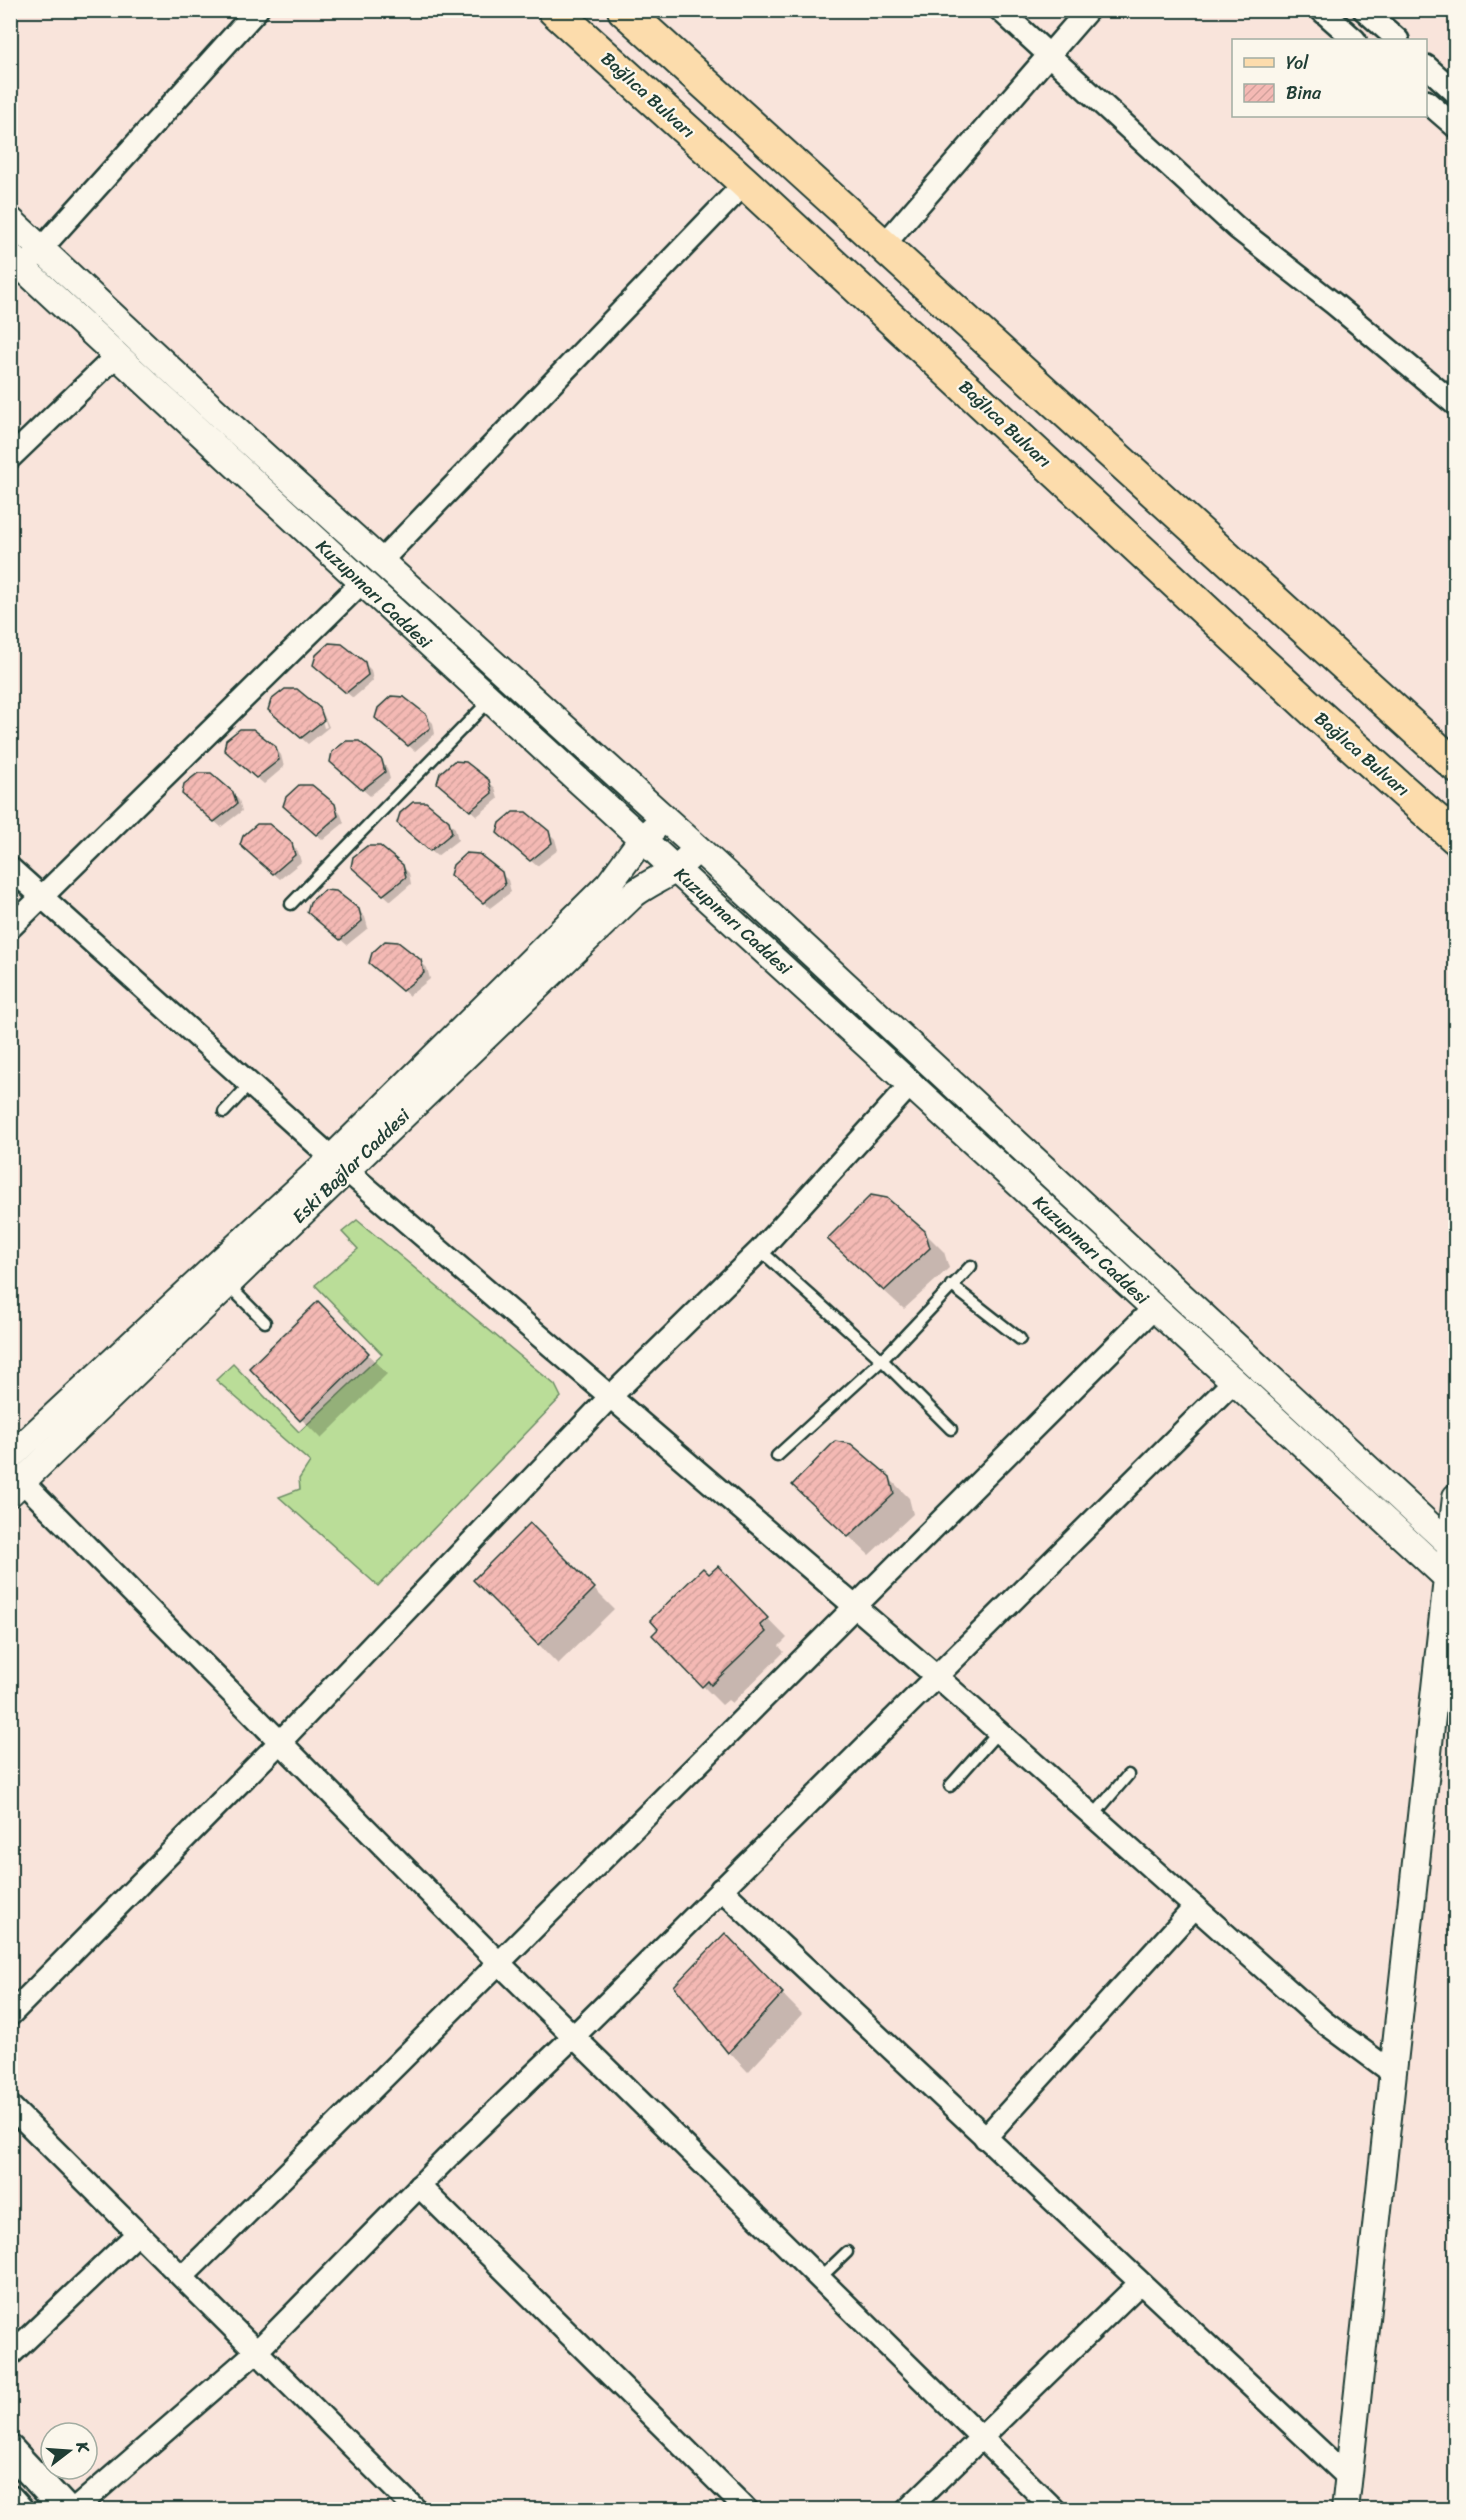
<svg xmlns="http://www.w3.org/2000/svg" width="1466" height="2520" viewBox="0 0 1466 2520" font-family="Sriracha,sans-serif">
	<defs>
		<pattern id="building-hatch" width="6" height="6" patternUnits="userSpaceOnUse" patternTransform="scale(1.5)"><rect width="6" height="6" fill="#f4b9b4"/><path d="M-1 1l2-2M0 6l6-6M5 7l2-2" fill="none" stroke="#d1a09b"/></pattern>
	</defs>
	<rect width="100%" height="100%" fill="#f9e4db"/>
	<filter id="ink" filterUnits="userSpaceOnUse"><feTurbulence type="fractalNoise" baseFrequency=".0167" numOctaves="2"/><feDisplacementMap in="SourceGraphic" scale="12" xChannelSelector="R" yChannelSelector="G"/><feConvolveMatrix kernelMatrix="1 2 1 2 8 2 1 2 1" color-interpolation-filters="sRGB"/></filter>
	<g filter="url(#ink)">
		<!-- grass -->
		<polygon fill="#badd98" stroke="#6c8d66" stroke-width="1.5" points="357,1220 555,1385 561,1397 378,1586 279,1497 300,1489 299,1479 310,1462 216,1380 233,1364 299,1432 382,1354 315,1285 358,1249 342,1232"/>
		<!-- shadow -->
		<g fill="#0003">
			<polygon points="10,367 19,376 10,384"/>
			<polygon points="364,663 371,670 373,681 353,698 321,671"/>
			<polygon points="319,709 324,728 327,727 323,713 329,727 308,744 277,716"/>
			<polygon points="426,716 433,723 435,734 415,751 383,724"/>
			<polygon points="275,748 281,755 284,767 264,784 232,756"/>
			<polygon points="381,761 387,768 390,779 370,796 338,768"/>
			<polygon points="488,781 495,788 498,799 477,816 446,789"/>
			<polygon points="232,793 239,800 242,811 221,827 190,800"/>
			<polygon points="334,805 340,812 344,823 323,840 291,812"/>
			<polygon points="448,822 455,828 458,840 437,856 405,829"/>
			<polygon points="548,832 555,839 558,850 537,866 505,839"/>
			<polygon points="291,844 298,851 301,862 280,879 248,852"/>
			<polygon points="402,866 409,873 411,884 391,901 359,873"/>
			<polygon points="501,874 508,880 511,892 490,908 458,881"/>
			<polygon points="358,910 365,917 368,928 347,945 316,918"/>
			<polygon points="420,961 427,968 430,979 409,996 378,969"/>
			<polygon points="924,1232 944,1252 949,1268 904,1309 849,1259"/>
			<polygon points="318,1303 387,1374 321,1439 251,1368"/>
			<polygon points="889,1478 909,1498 913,1514 869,1555 794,1485"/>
			<polygon points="530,1525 614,1609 558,1664 475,1580"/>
			<polygon points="718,1568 787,1638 779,1646 784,1652 732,1703 728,1700 722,1705 703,1686 709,1576"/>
			<polygon points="725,1936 802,2014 748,2072 729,2052 676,1986"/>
		</g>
		<!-- building -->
		<g fill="url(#building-hatch)" stroke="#1f3d34" stroke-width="1.5">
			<polygon points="329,643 342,644 365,662 368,675 346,693 313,665 316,655"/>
			<polygon points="285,689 297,689 320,708 324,720 301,738 268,710 271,700"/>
			<polygon points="391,696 404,697 427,715 430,728 408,746 375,718 378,708"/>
			<polygon points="240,729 253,729 276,747 279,760 256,778 224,750 226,740"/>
			<polygon points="346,741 359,741 382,760 385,772 362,790 330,762 332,752"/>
			<polygon points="454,761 466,762 489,780 492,793 470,811 437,783 440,773"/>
			<polygon points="198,773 211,773 233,792 237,804 214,822 182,794 184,784"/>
			<polygon points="299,785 312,785 335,804 338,816 316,835 283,806 286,797"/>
			<polygon points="413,802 426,802 449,821 452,833 430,851 397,823 400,813"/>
			<polygon points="513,812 526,812 549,831 552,843 530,861 497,833 500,823"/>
			<polygon points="257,824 269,824 292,843 295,855 273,874 240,845 243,836"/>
			<polygon points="367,846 380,846 403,865 406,877 383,895 351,867 353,857"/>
			<polygon points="466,853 479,854 502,872 505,885 483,903 450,875 453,865"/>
			<polygon points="324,890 336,891 359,909 362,921 340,940 307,912 310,902"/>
			<polygon points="385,941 398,942 421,960 424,973 402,991 369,963 372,953"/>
			<polygon points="871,1195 887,1198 925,1231 930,1248 884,1291 827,1239"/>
			<polygon points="318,1301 369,1353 300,1421 249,1368"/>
			<polygon points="835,1441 851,1444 890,1477 894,1494 848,1537 792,1485"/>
			<polygon points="530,1523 595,1588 538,1645 473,1580"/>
			<polygon points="718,1566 768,1618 760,1625 766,1632 711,1685 708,1681 702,1687 652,1635 658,1629 650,1620 703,1568 709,1574"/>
			<polygon points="725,1933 783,1993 728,2053 674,1986"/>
		</g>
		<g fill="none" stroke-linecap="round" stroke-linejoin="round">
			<!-- service casing -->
			<g stroke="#1f3d34" stroke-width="15">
				<g id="service">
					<polyline points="291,904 490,700"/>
					<polyline points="224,1112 250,1084"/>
					<polyline points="760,1250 882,1360 951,1429"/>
					<polyline points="227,1284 265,1322"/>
					<polyline points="951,1285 1020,1339"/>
					<polyline points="777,1456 882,1360 971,1266"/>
					<polyline points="950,1786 998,1732"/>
					<polyline points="1093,1816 1128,1775"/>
					<polyline points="820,2278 847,2252"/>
				</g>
			</g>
			<!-- minor casing -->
			<g stroke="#1f3d34" stroke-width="26">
				<g id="minor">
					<polyline points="1000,10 1237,228 1333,303 1456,405"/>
					<polyline points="1321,10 1355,40"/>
					<polyline points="1364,10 1398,40"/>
					<polyline points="1426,66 1456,93"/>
					<polyline points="1426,101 1456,127"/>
					<polyline points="882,247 1088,10"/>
					<polyline points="30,261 257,10"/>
					<polyline points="10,458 117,355"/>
					<polyline points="381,561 745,183"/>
					<polyline points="10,868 332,1158 936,1676 1324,2022 1393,2073"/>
					<polyline points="10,928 361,583"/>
					<polyline points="10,1469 500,1964 1055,2510"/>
					<polyline points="721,1889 1349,2478"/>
					<polyline points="10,2015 280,1742 611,1396 760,1250 911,1084"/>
					<polyline points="10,2106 416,2510"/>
					<polyline points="985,2138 1195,1907"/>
					<polyline points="419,2186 747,2510"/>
					<path d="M183 2276C509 1956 830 1630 1154 1308"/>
					<polyline points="10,2355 138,2233"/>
					<polyline points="74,2510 257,2351 447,2158 574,2036 1234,1381"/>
					<polyline points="907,2510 1140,2283"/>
				</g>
			</g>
			<!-- tertiary casing -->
			<g stroke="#1f3d34" stroke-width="30">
				<g id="tertiary">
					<polyline points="10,220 229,424 715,864 1456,1550"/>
					<path d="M10 256C489 703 976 1141 1456 1586"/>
					<polyline points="10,1457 332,1158 609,884 642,839 655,827"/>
					<path d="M10 1493 634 894C651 881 673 874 688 858"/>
					<polyline points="1345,2510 1456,1497"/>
				</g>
			</g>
			<!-- secondary casing -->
			<g stroke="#1f3d34" stroke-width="33">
				<g id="secondary">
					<polyline points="10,2450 66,2510"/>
					<polyline points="10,2500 19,2510"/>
				</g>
			</g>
			<!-- primary casing -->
			<g stroke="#1f3d34" stroke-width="36">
				<g id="primary">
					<polyline points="554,10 745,183 1315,712 1456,838"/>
					<polyline points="624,10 1456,766"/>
				</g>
			</g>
			<!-- service -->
			<use href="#service" stroke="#fbf7ec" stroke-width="10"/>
			<!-- minor -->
			<use href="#minor" stroke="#fbf7ec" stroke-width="21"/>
			<!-- tertiary -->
			<use href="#tertiary" stroke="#fbf7ec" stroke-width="26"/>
			<!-- secondary -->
			<use href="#secondary" stroke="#fbf7ec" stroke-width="28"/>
			<!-- primary -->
			<use href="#primary" stroke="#fcdcac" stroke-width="32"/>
		</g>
	</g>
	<g text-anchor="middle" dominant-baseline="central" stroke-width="4.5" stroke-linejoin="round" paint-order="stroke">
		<!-- street labels -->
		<g font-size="18" fill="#1f3d34" stroke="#fbf7ec">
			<text transform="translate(648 95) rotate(42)">Bağlıca Bulvarı</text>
			<text transform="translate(1005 424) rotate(43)">Bağlıca Bulvarı</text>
			<text transform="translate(374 594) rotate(43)">Kuzupınarı Caddesi</text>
			<text transform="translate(1362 754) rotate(41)">Bağlıca Bulvarı</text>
			<text transform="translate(733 921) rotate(42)">Kuzupınarı Caddesi</text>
			<text transform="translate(351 1166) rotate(-44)">Eski Bağlar Caddesi</text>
			<text transform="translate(1091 1250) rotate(43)">Kuzupınarı Caddesi</text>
		</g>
	</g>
	<!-- margin -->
	<rect width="1466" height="2520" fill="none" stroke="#fbf7ec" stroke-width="36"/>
	<rect x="18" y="18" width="1430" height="2484" fill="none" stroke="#1f3d34" stroke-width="2" filter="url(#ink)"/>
	<!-- legend -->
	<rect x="1232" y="39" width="195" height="78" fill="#fbf7ec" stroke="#a3ada2" stroke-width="1.5"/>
	<rect x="1244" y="58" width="30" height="9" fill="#fcdcac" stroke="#a3ada2" stroke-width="1.5"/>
	<text x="1286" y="69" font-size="18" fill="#1f3d34">Yol</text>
	<rect x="1244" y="84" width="30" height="18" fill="url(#building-hatch)" stroke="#a3ada2" stroke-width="1.5"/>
	<text x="1286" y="99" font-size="18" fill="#1f3d34">Bina</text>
	<!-- north arrow -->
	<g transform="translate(69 2451) rotate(73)"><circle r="28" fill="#fbf7ec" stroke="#a3ada2" stroke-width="1.5"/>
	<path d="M0-4.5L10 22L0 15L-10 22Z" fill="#1f3d34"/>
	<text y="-9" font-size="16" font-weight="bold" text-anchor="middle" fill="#1f3d34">K</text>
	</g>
</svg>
